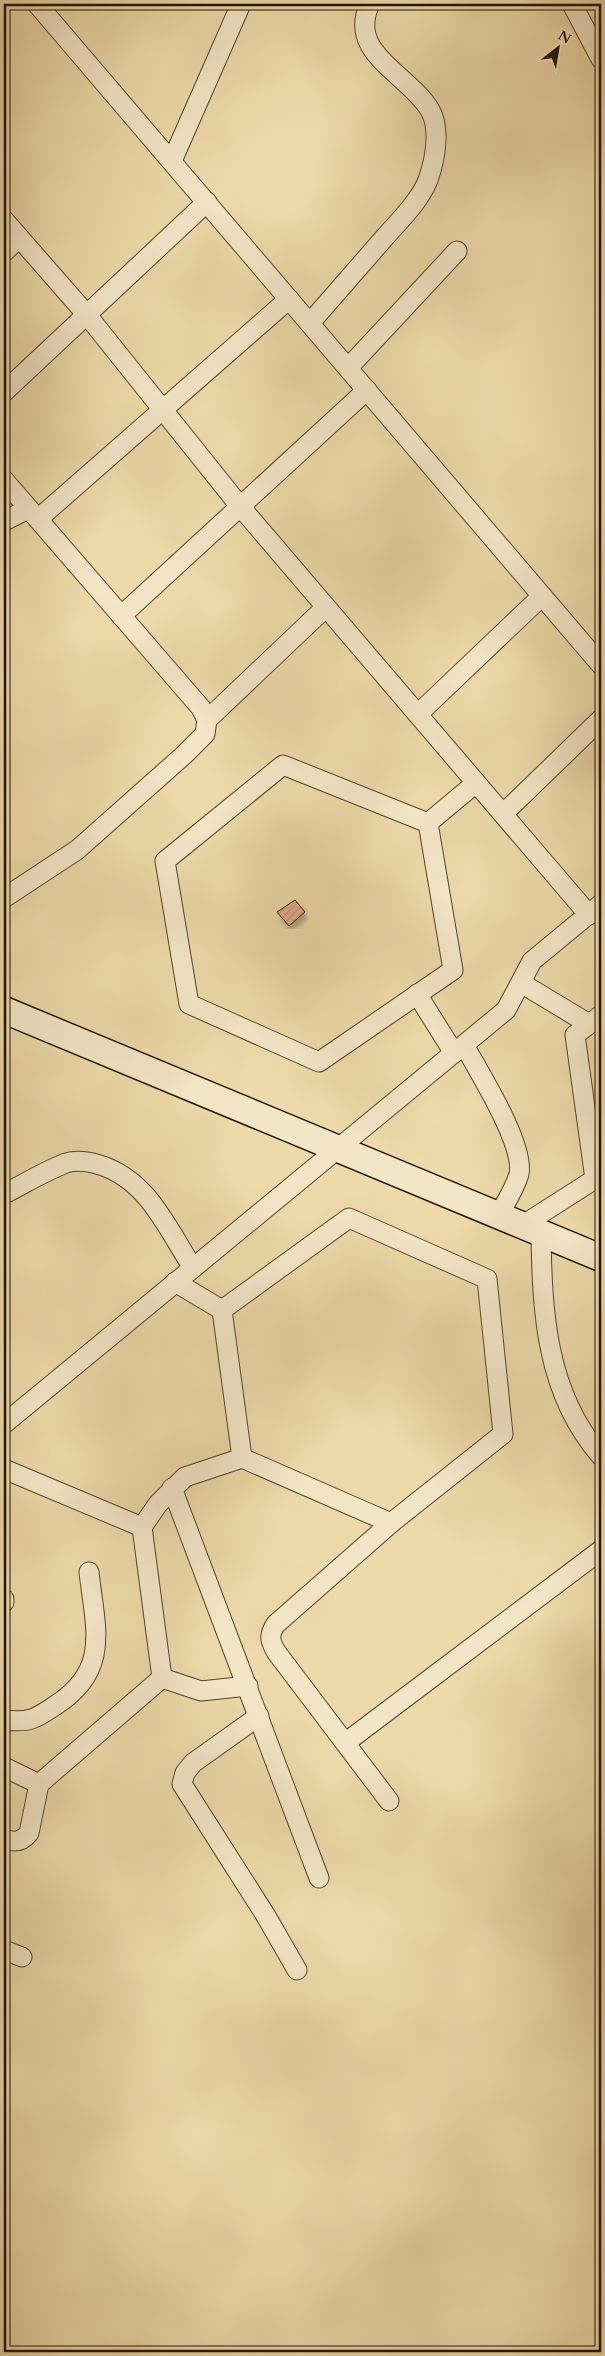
<svg xmlns="http://www.w3.org/2000/svg" width="605" height="2356" viewBox="0 0 605 2356" font-family="Cardo,serif">
	<defs>
		<pattern id="building-hatch" width="6" height="6" patternUnits="userSpaceOnUse" patternTransform="scale(1.25)"><rect width="6" height="6" fill="#e3aa8c"/><path d="M-1 1l2-2M0 6l6-6M5 7l2-2" fill="none" stroke="#c29177"/></pattern>
		<filter id="shadow"><feDropShadow dx="3" dy="5.5" stdDeviation="2.5" flood-color="#0004"/></filter>
	</defs>
	<rect width="100%" height="100%" fill="#edd9a9"/>
	<filter id="stains"><feTurbulence type="fractalNoise" baseFrequency=".004" numOctaves="4"/><feColorMatrix values="0 0 0 0 .2 0 0 0 0 .09 0 0 0 0 .02 0 0 0 .5 -.17"/></filter>
	<radialGradient id="worn" r=".72"><stop offset=".6" stop-color="#630" stop-opacity="0"/><stop offset="1" stop-color="#630" stop-opacity=".3"/></radialGradient>
	<!-- building -->
	<polygon fill="url(#building-hatch)" stroke="#211301" filter="url(#shadow)" points="295,900 305,912 289,926 277,912"/>
	<g fill="none" stroke-linecap="round" stroke-linejoin="round">
		<!-- street casing -->
		<g stroke="#54442b" stroke-width="21">
			<g id="street">
				<polyline points="37,4 601,665"/>
				<polyline points="572,4 601,59"/>
				<polyline points="172,161 241,4"/>
				<polyline points="4,220 87,315 239,505 589,915"/>
				<polyline points="4,252 19,238"/>
				<path d="M310 323C335 294 360 266 385 237 400 220 419 202 428 180 435 160 441 129 430 110 409 74 346 53 370 4"/>
				<polyline points="348,368 457,251"/>
				<polyline points="4,392 207,202"/>
				<polyline points="4,480 201,708 207,720 205,734 184,755 77,850 4,898"/>
				<polyline points="38,519 289,299"/>
				<polyline points="4,521 28,509"/>
				<polyline points="121,616 367,390"/>
				<polyline points="418,714 542,596"/>
				<polyline points="207,720 326,607"/>
				<polygon points="283,765 428,823 453,970 319,1062 189,1004 165,861"/>
				<polyline points="503,814 601,719"/>
				<polyline points="428,823 476,783"/>
				<polyline points="521,983 589,1024"/>
				<polyline points="417,994 454,1053"/>
				<polyline points="601,1015 575,1035 595,1179 601,1182"/>
				<path d="M464 1045C479 1072 525 1145 519 1174 515 1188 506 1202 499 1215"/>
				<path d="M4 1194C24 1184 45 1171 66 1163 76 1160 90 1162 100 1165 148 1180 167 1228 193 1268"/>
				<polygon points="349,1218 487,1279 503,1434 391,1523 242,1458 222,1310"/>
				<polyline points="523,1225 595,1179"/>
				<path d="M541 1233C542 1312 546 1393 601 1456"/>
				<polyline points="175,1282 222,1310"/>
				<polyline points="4,1424 506,1010 532,961 601,904"/>
				<polyline points="4,1469 142,1527 162,1678 39,1784 4,1767"/>
				<polyline points="172,1488 319,1878"/>
				<polyline points="142,1527 158,1504 185,1477 242,1458"/>
				<polyline points="4,1599 4,1602"/>
				<polyline points="162,1678 201,1691 248,1686"/>
				<polyline points="259,1716 193,1763 185,1773 182,1784 266,1916 297,1970"/>
				<path d="M4 1720C30 1723 35 1719 56 1705 111 1669 95 1628 89 1572"/>
				<polyline points="345,1743 601,1550"/>
				<path d="M389 1801 277 1653C270 1642 268 1635 276 1624L391 1523"/>
				<path d="M4 1839C15 1843 22 1842 29 1833L39 1784"/>
				<polyline points="4,1950 22,1957"/>
			</g>
		</g>
		<!-- secondary casing -->
		<g stroke="#211301" stroke-width="29">
			<polyline id="secondary" points="4,1010 601,1258"/>
		</g>
		<!-- street -->
		<use href="#street" stroke="#f3e6c7" stroke-width="19"/>
		<!-- secondary -->
		<use href="#secondary" stroke="#f3e6c7" stroke-width="26"/>
	</g>
	<!-- margin -->
	<rect width="605" height="2356" fill="none" stroke="#edd9a9" stroke-width="20"/>
	<rect x="5" y="5" width="595" height="2346" fill="none" stroke="#211301" stroke-width="2.5"/>
	<rect x="10" y="10" width="585" height="2336" fill="none" stroke="#211301"/>
	<!-- north arrow -->
	<g transform="translate(558 48) rotate(31)" stroke="#f3e6c7" stroke-width="4" paint-order="stroke">
	<path d="M0-4L9 19L0 12L-9 19Z" fill="#211301"/>
	<text y="-8" font-size="14" font-weight="bold" text-anchor="middle" fill="#211301">N</text>
	</g>
	<rect width="100%" height="100%" filter="url(#stains)"/>
	<rect width="100%" height="100%" fill="url(#worn)"/>
</svg>
